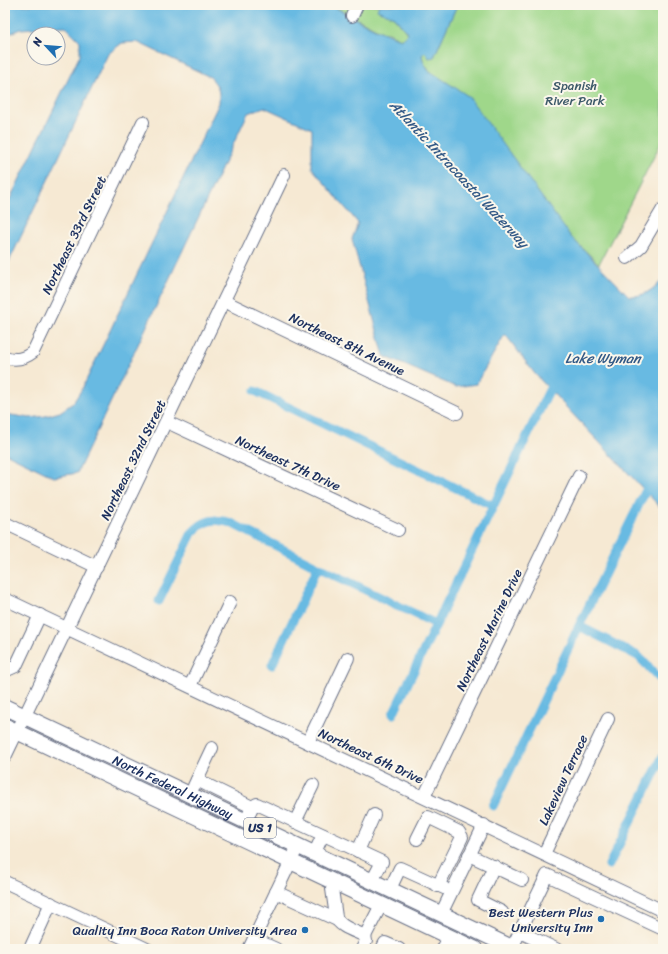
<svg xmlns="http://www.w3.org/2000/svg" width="668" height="954" viewBox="0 0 668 954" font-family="Sriracha,sans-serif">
	<rect width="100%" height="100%" fill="#fbf7ec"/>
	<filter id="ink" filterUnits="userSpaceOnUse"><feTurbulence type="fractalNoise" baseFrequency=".025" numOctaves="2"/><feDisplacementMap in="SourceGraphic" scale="8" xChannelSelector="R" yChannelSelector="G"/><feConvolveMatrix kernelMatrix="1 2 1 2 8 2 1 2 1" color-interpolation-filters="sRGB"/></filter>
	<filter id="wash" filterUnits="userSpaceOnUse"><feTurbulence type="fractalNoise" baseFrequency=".012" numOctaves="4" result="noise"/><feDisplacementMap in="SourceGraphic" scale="16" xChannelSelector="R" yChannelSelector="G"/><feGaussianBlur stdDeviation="0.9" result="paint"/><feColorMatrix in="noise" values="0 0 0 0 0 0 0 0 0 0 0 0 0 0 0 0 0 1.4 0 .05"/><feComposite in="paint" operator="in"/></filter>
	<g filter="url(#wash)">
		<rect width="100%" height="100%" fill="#f6e9d3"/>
		<!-- green -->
		<g fill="#9fd78a" stroke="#5d8374">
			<polygon points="331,5 379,5 378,10 394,17 407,33 406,36 402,40 389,33 384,33"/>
			<path d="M457 5H663V139L599 264 571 237 439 78C430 72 423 66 422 55L425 52 434 57Z"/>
		</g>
		<!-- water -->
		<path fill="#67bae2" stroke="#4174a0" d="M5 5H331C345 13 359 21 373 28 383 33 392 35 402 40L406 36 407 32 394 17 377 10 379 5H457L434 57 429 58 425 52 422 55 423 61 428 70 468 96 571 237 629 296C645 297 651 290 663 280V316L660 321V329L663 332V510L535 374 505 334 476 384 456 387 384 356 352 239 358 223 312 168V129L264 107 248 113 77 473 54 477 5 453V414L30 418 46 416 60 412 73 403 82 389 219 103C220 91 218 85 210 77L137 42 122 43 108 54 5 270V209L80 55V41L65 26 20 29 5 36Z"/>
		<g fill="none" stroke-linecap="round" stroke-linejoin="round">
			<!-- canal -->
			<g stroke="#67bae2" stroke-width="9">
				<polyline points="255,391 493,506"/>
				<path d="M159 601 192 533C205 519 214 518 231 523L318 567 436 624"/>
				<polyline points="579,626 638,656 663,682"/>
				<polyline points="272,665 318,567"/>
				<polyline points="393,714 555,378"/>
				<polyline points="493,806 579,626 651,480"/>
				<polyline points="609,865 663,756"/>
			</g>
		</g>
	</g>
	<g filter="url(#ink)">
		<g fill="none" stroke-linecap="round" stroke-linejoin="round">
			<!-- minor casing -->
			<g stroke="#687087" stroke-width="14">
				<g id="minor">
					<polyline points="352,16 357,5"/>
					<polyline points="627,258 641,246 663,209"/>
					<polyline points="224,301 457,413"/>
					<path d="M5 357C16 361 24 359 33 352L143 122"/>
					<polyline points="167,422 398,530"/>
					<polyline points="5,523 97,567"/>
					<polyline points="5,599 663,911"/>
					<polyline points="5,671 16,666 40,615"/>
					<polyline points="190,686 230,602"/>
					<polyline points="308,742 348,658"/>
					<polyline points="5,757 284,175"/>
					<polyline points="197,780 252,807"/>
					<polyline points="194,786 212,748"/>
					<polyline points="424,797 579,476"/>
					<polyline points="246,821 252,807 257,804 382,862 372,881"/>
					<polyline points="295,822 313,785"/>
					<polyline points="417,839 428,817 459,832 462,837 438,886"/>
					<polyline points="358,851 374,815"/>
					<polyline points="314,854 323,835"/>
					<polyline points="544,854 608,719"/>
					<polyline points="469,855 522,880"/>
					<polyline points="494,866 478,900 502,912"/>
					<polyline points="5,882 147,949"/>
					<path d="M335 883 332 889 336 917C339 927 355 931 365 936L381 905"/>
					<polyline points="390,889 400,868 444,888"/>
					<polyline points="276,892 337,920"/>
					<polyline points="441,914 484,825"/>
					<polyline points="520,932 556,949"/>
					<polyline points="254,939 276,949"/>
					<polyline points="512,948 547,875 663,929"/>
					<polyline points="30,949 51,903"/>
					<polyline points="249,949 298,846"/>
					<polyline points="362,949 366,941 365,936"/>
					<polyline points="382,949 385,943 399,949"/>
					<polyline points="443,949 449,937"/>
				</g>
			</g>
			<!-- major casing -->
			<g stroke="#687087" stroke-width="17">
				<g id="major">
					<path id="s1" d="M5 707 515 949"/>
					<polyline points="5,726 475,949"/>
				</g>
			</g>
			<!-- minor -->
			<use href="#minor" stroke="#fff" stroke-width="12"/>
			<!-- major -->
			<use href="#major" stroke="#fff" stroke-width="15"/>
		</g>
	</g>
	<!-- markers -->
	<g fill="#1f6fb2" stroke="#fbf7ec" stroke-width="1.5">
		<circle cx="601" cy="919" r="4"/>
		<circle cx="305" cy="930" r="4"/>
	</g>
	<g text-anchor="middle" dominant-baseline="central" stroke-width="4" stroke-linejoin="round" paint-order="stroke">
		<!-- shield labels -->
		<rect fill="#fbf7ec" stroke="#5e6b89" stroke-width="1" x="244" y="818" width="32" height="20" rx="3"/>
		<g font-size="12" font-weight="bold" fill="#1b2f5e">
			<text x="260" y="828">US 1</text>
		</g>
		<!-- park labels -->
		<g font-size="13" fill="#3c5969" stroke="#fbf7ec">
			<text x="575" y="85">Spanish<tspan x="575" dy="15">River Park</tspan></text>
		</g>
		<!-- street labels -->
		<g font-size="13" fill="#1b2f5e" stroke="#fbf7ec">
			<text transform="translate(74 235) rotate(-64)">Northeast 33rd Street</text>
			<text transform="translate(347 344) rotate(26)">Northeast 8th Avenue</text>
			<text transform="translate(133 460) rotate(-64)">Northeast 32nd Street</text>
			<text transform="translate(288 463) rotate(25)">Northeast 7th Drive</text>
			<text transform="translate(489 630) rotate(-64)">Northeast Marine Drive</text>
			<text transform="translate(371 756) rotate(25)">Northeast 6th Drive</text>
			<text transform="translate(563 780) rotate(-65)">Lakeview Terrace</text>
			<text stroke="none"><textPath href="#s1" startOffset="186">North Federal Highway</textPath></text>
		</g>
		<!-- poi labels -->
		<g font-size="13" fill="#1b2f5e" stroke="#fbf7ec" text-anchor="end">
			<text x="593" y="912">Best Western Plus<tspan x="593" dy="15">University Inn</tspan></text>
			<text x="297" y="930">Quality Inn Boca Raton University Area</text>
		</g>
		<!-- water labels -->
		<g font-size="14" font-style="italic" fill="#325986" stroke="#fbf7ec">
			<text transform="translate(459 174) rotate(47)">Atlantic Intracoastal Waterway</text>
			<text x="603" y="358">Lake Wyman</text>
		</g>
	</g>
	<!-- margin -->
	<rect width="668" height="954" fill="none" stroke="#fbf7ec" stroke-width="20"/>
	<!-- north arrow -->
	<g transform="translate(46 46) rotate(296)"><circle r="19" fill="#fbf7ec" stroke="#a1a7b3"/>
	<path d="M0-3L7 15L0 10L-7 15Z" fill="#1f6fb2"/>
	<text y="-6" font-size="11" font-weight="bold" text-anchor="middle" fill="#1b2f5e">N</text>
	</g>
</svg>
